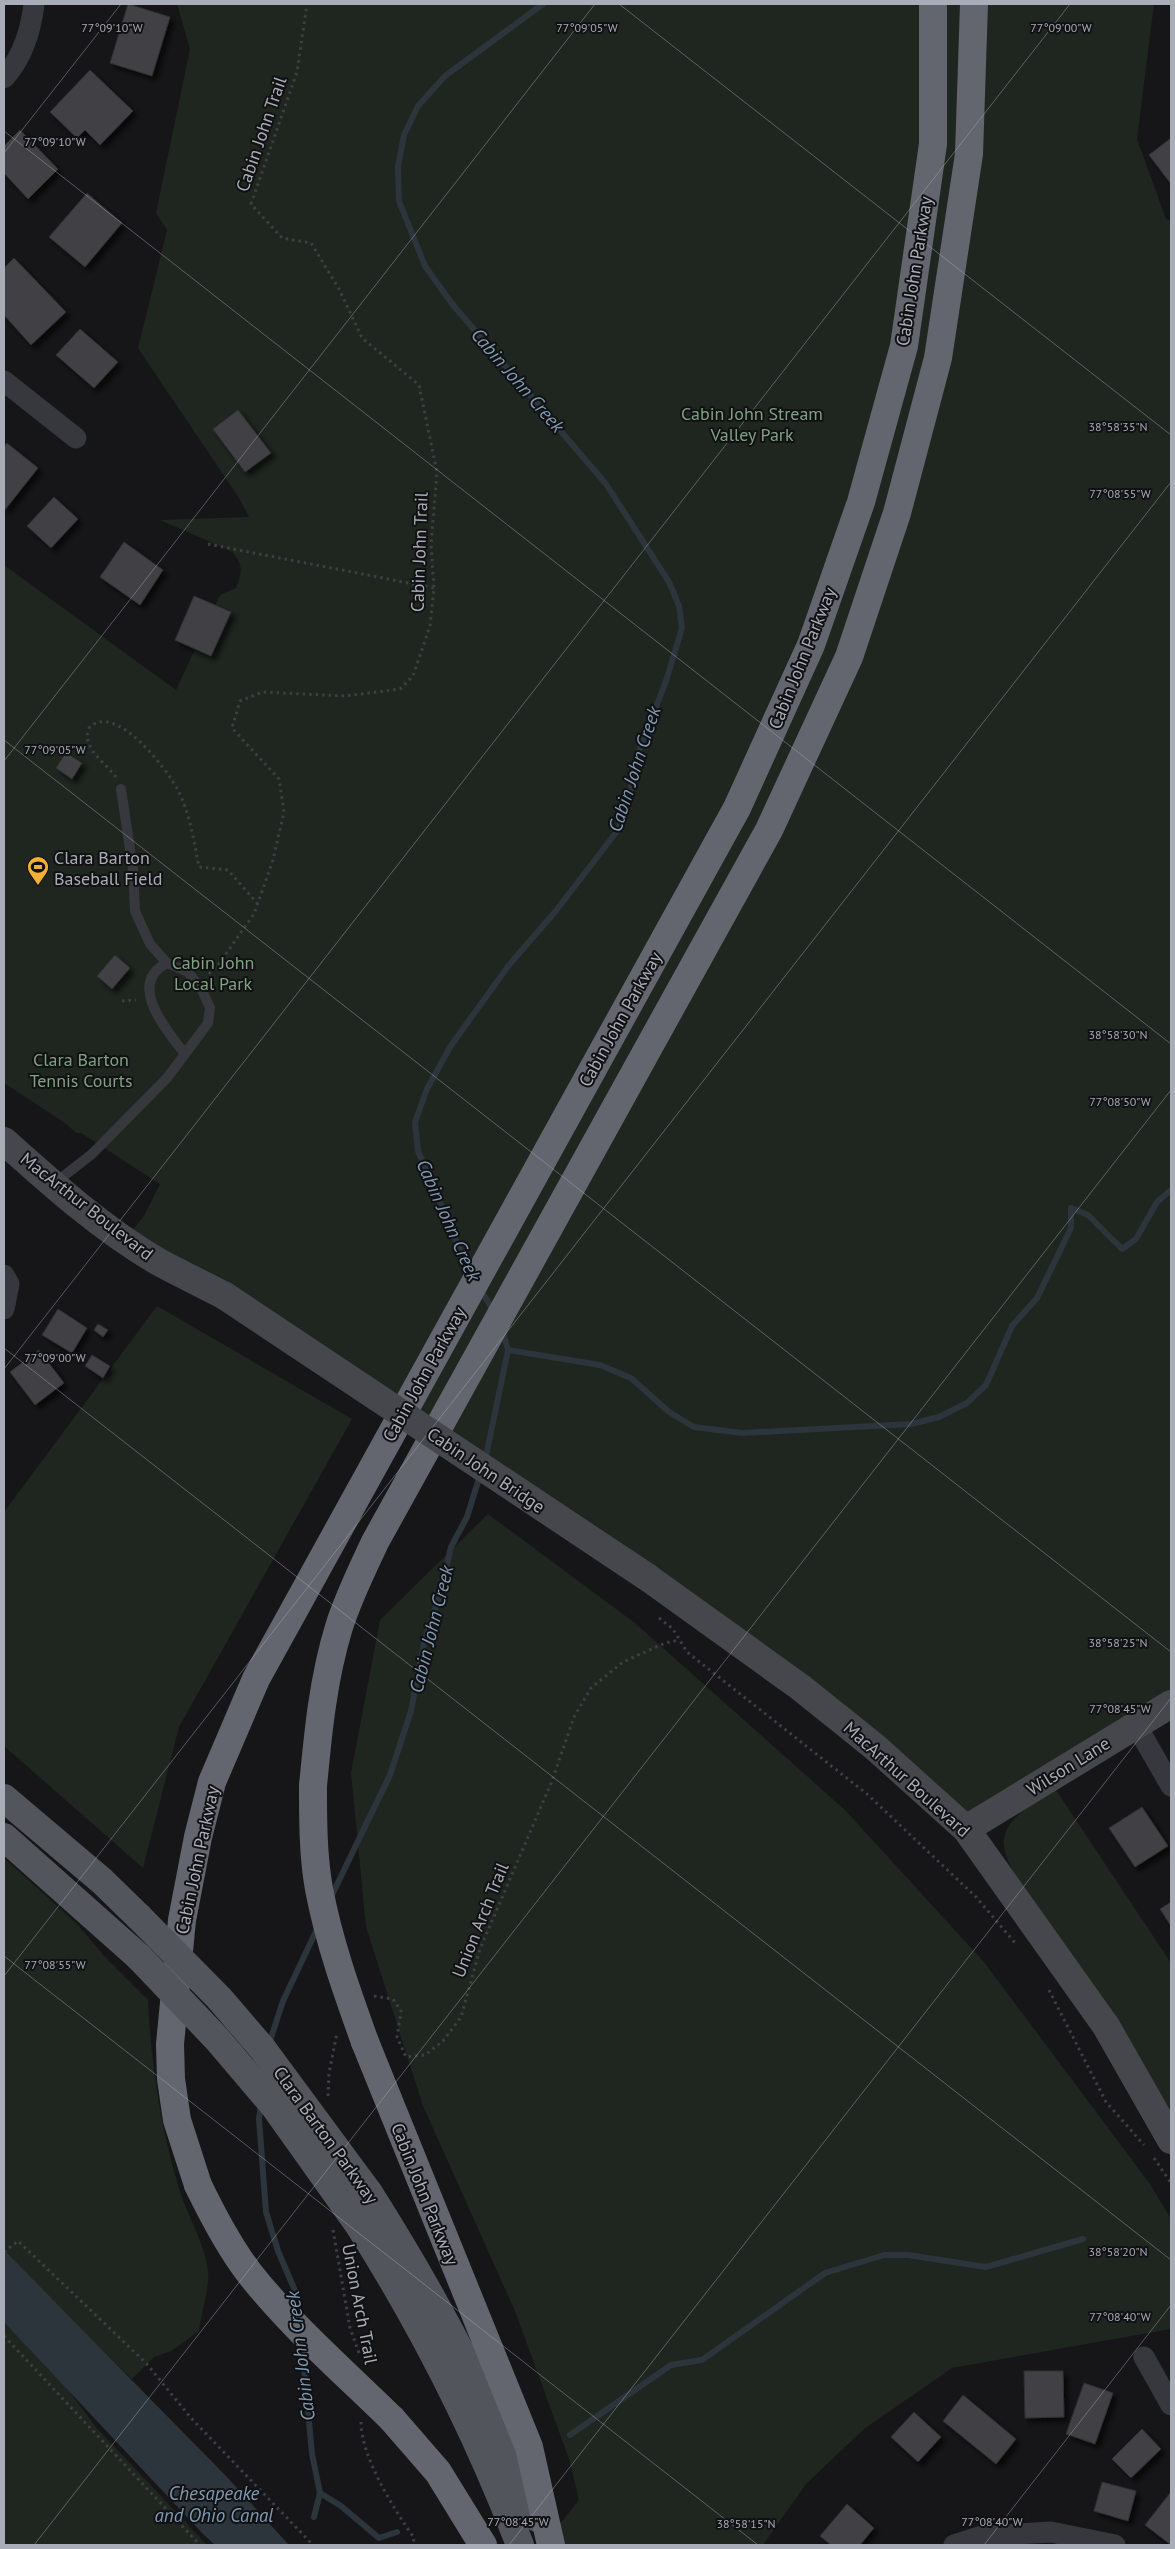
<svg xmlns="http://www.w3.org/2000/svg" width="1175" height="2549" viewBox="0 0 1175 2549" font-family="'PT Sans',sans-serif">
	<defs>
		<filter id="shadow"><feDropShadow dx="4.5" dy="4.5" stdDeviation="2.5" flood-color="#0009"/></filter>
	</defs>
	<rect width="100%" height="100%" fill="#161618"/>
	<!-- green -->
	<g fill="#1e261f">
		<path d="M177 4H1154L1137 139 1166 219 1171 221V1704L966 1829 876 1748 125 1239 144 1216 160 1184 81 1133H76L65 1123 4 1083V565L176 690 220 595 236 588C242 572 244 564 231 551L160 520 249 517 239 498 138 348 167 230 156 213 190 49Z"/>
		<polygon points="157,1306 352,1419 179,1727 143,1868 4,1746 4,1512"/>
		<polygon points="488,1514 635,1623 845,1810 984,1962 1150,2184 1171,2219 1171,2329 952,2368 864,2429 806,2484 763,2545 543,2545 579,2500 569,2459 515,2311 423,2106 366,1927 351,1773 380,1620"/>
		<path d="M1056 1790 1171 1963V2115L1015 1876C1010 1864 1000 1847 1005 1834 1012 1813 1039 1801 1056 1790Z"/>
		<path d="M4 1858 77 1924 105 1957 148 2000C151 2063 160 2124 178 2185 186 2215 204 2239 208 2271 210 2287 201 2314 199 2331L171 2351 154 2357 132 2379 20 2269 4 2250Z"/>
		<polygon points="4,2309 36,2347 96,2427 207,2545 4,2545"/>
	</g>
	<!-- water -->
	<polygon fill="#2c353c" points="4,2250 226,2476 289,2545 215,2545 203,2534 4,2322"/>
	<g fill="none" stroke-linecap="round" stroke-linejoin="round">
		<!-- stream -->
		<g stroke="#2c353c" stroke-width="6">
			<polyline points="470,1273 418,1151 415,1122 427,1089 450,1047 509,965 555,912 618,830 630,792 639,751 666,681 682,628 679,606 669,582 606,484 453,305 425,266 399,201 398,167 404,135 418,106 445,76 543,4"/>
			<polyline points="479,1288 494,1311"/>
			<polyline points="508,1350 600,1365 631,1378 669,1412 694,1427 742,1433 911,1424 939,1417 967,1403 986,1385 1012,1326 1037,1298 1071,1228 1071,1208 1088,1215 1122,1249 1136,1239 1157,1202 1171,1190"/>
			<polyline points="485,1461 508,1350 502,1329"/>
			<polyline points="331,1897 390,1775 411,1711 424,1643 440,1594 451,1547 467,1517 480,1475"/>
			<polyline points="269,2044 283,2001 318,1927"/>
			<polyline points="261,2104 259,2119 266,2212 278,2251 296,2293 299,2315"/>
			<polyline points="302,2345 312,2454 320,2493 314,2517"/>
			<polyline points="570,2435 671,2365 702,2360 825,2273 884,2255 908,2255 986,2267 1083,2239"/>
			<polyline points="320,2493 341,2506 379,2538 397,2532"/>
		</g>
	</g>
	<!-- building -->
	<g fill="#404145" stroke="#303034" filter="url(#shadow)">
		<polygon points="128,4 170,17 152,76 110,63"/>
		<polygon points="90,70 133,111 100,145 85,130 77,138 50,112"/>
		<polygon points="20,130 58,169 28,199 4,173 4,146"/>
		<polygon points="1171,138 1171,184 1149,155"/>
		<polygon points="87,193 122,223 85,267 49,237"/>
		<polygon points="14,258 66,312 31,345 4,315 4,268"/>
		<polygon points="80,329 118,362 94,388 56,355"/>
		<polygon points="238,410 271,453 245,472 213,429"/>
		<polygon points="7,443 38,468 4,511 4,447"/>
		<polygon points="54,497 78,519 51,548 27,526"/>
		<polygon points="124,542 163,570 140,605 100,577"/>
		<polygon points="194,596 231,612 211,656 175,640"/>
		<polygon points="66,753 82,763 72,779 56,768"/>
		<polygon points="115,955 130,968 112,989 97,976"/>
		<polygon points="58,1309 87,1328 72,1353 42,1335"/>
		<polygon points="98,1324 108,1330 103,1337 94,1330"/>
		<polygon points="39,1350 64,1383 35,1405 10,1372"/>
		<polygon points="92,1355 110,1366 103,1378 85,1366"/>
		<polygon points="1142,1807 1168,1846 1135,1867 1109,1828"/>
		<polygon points="1171,1902 1171,1926 1160,1909"/>
		<polygon points="1024,2371 1063,2371 1064,2417 1025,2418"/>
		<polygon points="1084,2383 1113,2393 1095,2444 1066,2434"/>
		<polygon points="963,2395 1016,2439 996,2464 943,2421"/>
		<polygon points="914,2412 941,2437 918,2462 891,2437"/>
		<polygon points="1142,2429 1161,2449 1131,2478 1112,2459"/>
		<polygon points="1102,2482 1136,2491 1128,2521 1094,2511"/>
		<polygon points="1170,2493 1171,2494 1171,2545 1145,2525"/>
		<polygon points="847,2504 874,2528 860,2545 831,2545 820,2536"/>
	</g>
	<g fill="none" stroke-linecap="round" stroke-linejoin="round">
		<!-- path -->
		<g stroke="#3d3f44" stroke-width="3" stroke-dasharray="2.5 4" stroke-linecap="butt">
			<polyline points="208,544 434,588"/>
			<path d="M116 777C105 762 81 748 89 728 115 701 166 768 178 790 190 815 194 841 199 867L228 870 257 903"/>
			<polyline points="209,974 218,965 254,914 273,860 284,812 279,779 232,728 240,701 262,692 345,696 400,689 413,676 430,626 434,588 431,545 437,472 419,385 362,338 339,289 311,243 282,238 251,204 297,72 307,4"/>
			<polyline points="122,1001 136,1000"/>
			<polyline points="659,1618 673,1629 687,1652 867,1794 976,1897 1016,1944"/>
			<polyline points="1049,1990 1106,2102 1144,2145"/>
			<polyline points="374,1996 393,1999 401,2011 397,2037 406,2057 425,2055 443,2041 461,2017 480,1949 552,1781 574,1717 591,1688 623,1662 665,1643 679,1640"/>
			<polyline points="328,2096 329,2073 337,2033"/>
			<polyline points="1154,2158 1171,2183"/>
			<polyline points="333,2230 350,2328 359,2353"/>
			<polyline points="4,2252 18,2241 146,2363 191,2418 313,2545"/>
			<polyline points="4,2336 200,2545"/>
			<path d="M361 2422C361 2457 394 2509 414 2538L413 2545"/>
		</g>
		<!-- service -->
		<g stroke="#37383d" stroke-width="10">
			<polyline points="121,789 133,869 135,911 150,944 167,963"/>
			<path d="M57 1187 65 1175 92 1154 167 1078 208 1023 210 1008 202 990 188 972 167 963C126 984 167 1030 184 1053"/>
		</g>
		<!-- minor -->
		<g stroke="#37383d" stroke-width="21">
			<path d="M4 78C22 58 31 30 34 4"/>
			<polyline points="4,381 76,438"/>
			<polyline points="4,1275 9,1284 4,1309"/>
			<polyline points="1136,1725 1171,1786"/>
			<polyline points="1144,2357 1171,2405"/>
			<polyline points="954,2545 982,2536 1051,2532 1115,2545"/>
		</g>
		<!-- secondary -->
		<g stroke="#45474d" stroke-width="28">
			<path d="M4 1141C52 1184 101 1228 157 1261 179 1273 202 1284 225 1296"/>
			<polyline points="647,1577 800,1687 845,1723 876,1748 966,1829 1106,2026 1171,2140"/>
			<polyline points="966,1829 1171,1704"/>
		</g>
		<!-- primary -->
		<g stroke="#53555c" stroke-width="28">
			<polyline points="4,1798 102,1881 139,1917"/>
			<polyline points="4,1837 139,1957"/>
			<path d="M369 2193C435 2297 492 2404 537 2518"/>
			<path d="M360 2227C424 2328 477 2433 520 2545"/>
		</g>
		<!-- motorway -->
		<g stroke="#63666e" stroke-width="28">
			<path d="M313 1786C318 1733 323 1679 339 1627 348 1598 362 1570 375 1542L769 830 849 657 897 513 938 358 969 154 974 4"/>
			<polyline points="365,2042 529,2447 551,2545"/>
			<polyline points="198,2185 177,2120 171,2079 170,2044 182,1920 198,1837 212,1782 256,1679 737,808 811,645 861,502 904,346 933,144 933,4"/>
			<polyline points="392,2419 438,2472 483,2545"/>
		</g>
		<!-- secondary-bridge -->
		<polyline stroke="#45474d" stroke-width="28" points="225,1296 647,1577"/>
		<!-- primary-bridge -->
		<g stroke="#53555c" stroke-width="28">
			<polyline points="139,1917 219,1998 262,2048 369,2193"/>
			<polyline points="139,1957 217,2039 274,2106 360,2227"/>
		</g>
		<!-- motorway-bridge -->
		<g stroke="#63666e" stroke-width="28">
			<path d="M313 1786C313 1820 313 1856 319 1889 329 1942 347 1992 365 2042"/>
			<path d="M198 2185C213 2216 229 2247 250 2274 292 2327 344 2372 392 2419"/>
		</g>
	</g>
	<!-- ticks -->
	<path fill="none" stroke="#a8adb8" stroke-width="1" stroke-opacity="0.45" d="M619 4 1171 435M4 131 1171 1044M4 153 121 4M4 740 1171 1652M4 761 595 4M4 1348 1171 2260M4 1369 1070 4M4 1956 758 2545M4 1976 1171 482M34 2545 1171 1090M509 2545 1171 1698M984 2545 1171 2305"/>
	<!-- icons -->
	<defs>
		<g id="stadium-pin" transform="scale(1.125)"><path d="M0 17L-7.5 6A9.5 9.5 0 1 1 7.5 6Z" fill="#f2b134" stroke="#111113"/><path d="M0-5a6.5 5 0 1 0 0 10a6.5 5 0 1 0 0-10ZM-3.5-1.8h7v3.6h-7Z" fill="#111"/></g>
	</defs>
	<g fill-rule="evenodd">
		<use href="#stadium-pin" x="38" y="867"/>
	</g>
	<g text-anchor="middle" dominant-baseline="central" stroke-width="4" stroke-linejoin="round" paint-order="stroke">
		<!-- street labels -->
		<g font-size="18" fill="#a8adb8" stroke="#111113">
			<text transform="translate(261 134) rotate(-71)">Cabin John Trail</text>
			<text transform="translate(914 271) rotate(-81)">Cabin John Parkway</text>
			<text transform="translate(419 552) rotate(-88)">Cabin John Trail</text>
			<text transform="translate(802 658) rotate(-68)">Cabin John Parkway</text>
			<text transform="translate(620 1019) rotate(-61)">Cabin John Parkway</text>
			<text transform="translate(87 1206) rotate(38)">MacArthur Boulevard</text>
			<text transform="translate(424 1374) rotate(-61)">Cabin John Parkway</text>
			<text transform="translate(486 1470) rotate(34)">Cabin John Bridge</text>
			<text transform="translate(1068 1766) rotate(-32)">Wilson Lane</text>
			<text transform="translate(907 1779) rotate(42)">MacArthur Boulevard</text>
			<text transform="translate(197 1860) rotate(-78)">Cabin John Parkway</text>
			<text transform="translate(480 1920) rotate(-68)">Union Arch Trail</text>
			<text transform="translate(326 2135) rotate(54)">Clara Barton Parkway</text>
			<text transform="translate(425 2194) rotate(68)">Cabin John Parkway</text>
			<text transform="translate(360 2304) rotate(79)">Union Arch Trail</text>
		</g>
		<!-- park labels -->
		<g font-size="18" fill="#7fa381" stroke="#111113">
			<text x="752" y="413">Cabin John Stream<tspan x="752" dy="21">Valley Park</tspan></text>
			<text x="213" y="962">Cabin John<tspan x="213" dy="21">Local Park</tspan></text>
			<text x="81" y="1059">Clara Barton<tspan x="81" dy="21">Tennis Courts</tspan></text>
		</g>
		<!-- poi labels -->
		<g font-size="18" fill="#a8adb8" stroke="#111113" text-anchor="start">
			<text x="54" y="857">Clara Barton<tspan x="54" dy="21">Baseball Field</tspan></text>
		</g>
		<!-- water labels -->
		<g font-size="19" font-style="italic" fill="#7f9bb3" stroke="#111113">
			<text transform="translate(518 380) rotate(49)">Cabin John Creek</text>
			<text transform="translate(634 769) rotate(-72)">Cabin John Creek</text>
			<text transform="translate(449 1220) rotate(66)">Cabin John Creek</text>
			<text transform="translate(431 1629) rotate(-76)">Cabin John Creek</text>
			<text transform="translate(300 2356) rotate(-97)">Cabin John Creek</text>
			<text x="214" y="2493">Chesapeake<tspan x="214" dy="22">and Ohio Canal</tspan></text>
		</g>
	</g>
	<g font-size="12" text-anchor="middle" fill="#a8adb8" stroke="#111113" stroke-width="4" stroke-linejoin="round" paint-order="stroke">
		<text x="587" y="32">77°09'05"W</text>
		<text x="112" y="32">77°09'10"W</text>
		<text x="1061" y="32">77°09'00"W</text>
		<text x="55" y="146">77°09'10"W</text>
		<text x="1118" y="431">38°58'35"N</text>
		<text x="1120" y="498">77°08'55"W</text>
		<text x="55" y="754">77°09'05"W</text>
		<text x="1118" y="1039">38°58'30"N</text>
		<text x="1120" y="1106">77°08'50"W</text>
		<text x="55" y="1362">77°09'00"W</text>
		<text x="1118" y="1647">38°58'25"N</text>
		<text x="1120" y="1713">77°08'45"W</text>
		<text x="55" y="1969">77°08'55"W</text>
		<text x="1118" y="2256">38°58'20"N</text>
		<text x="1120" y="2321">77°08'40"W</text>
		<text x="518" y="2526">77°08'45"W</text>
		<text x="992" y="2526">77°08'40"W</text>
		<text x="746" y="2528">38°58'15"N</text>
	</g>
	<!-- border -->
	<rect width="1175" height="2549" fill="none" stroke="#a8adb8" stroke-width="10"/>
</svg>
